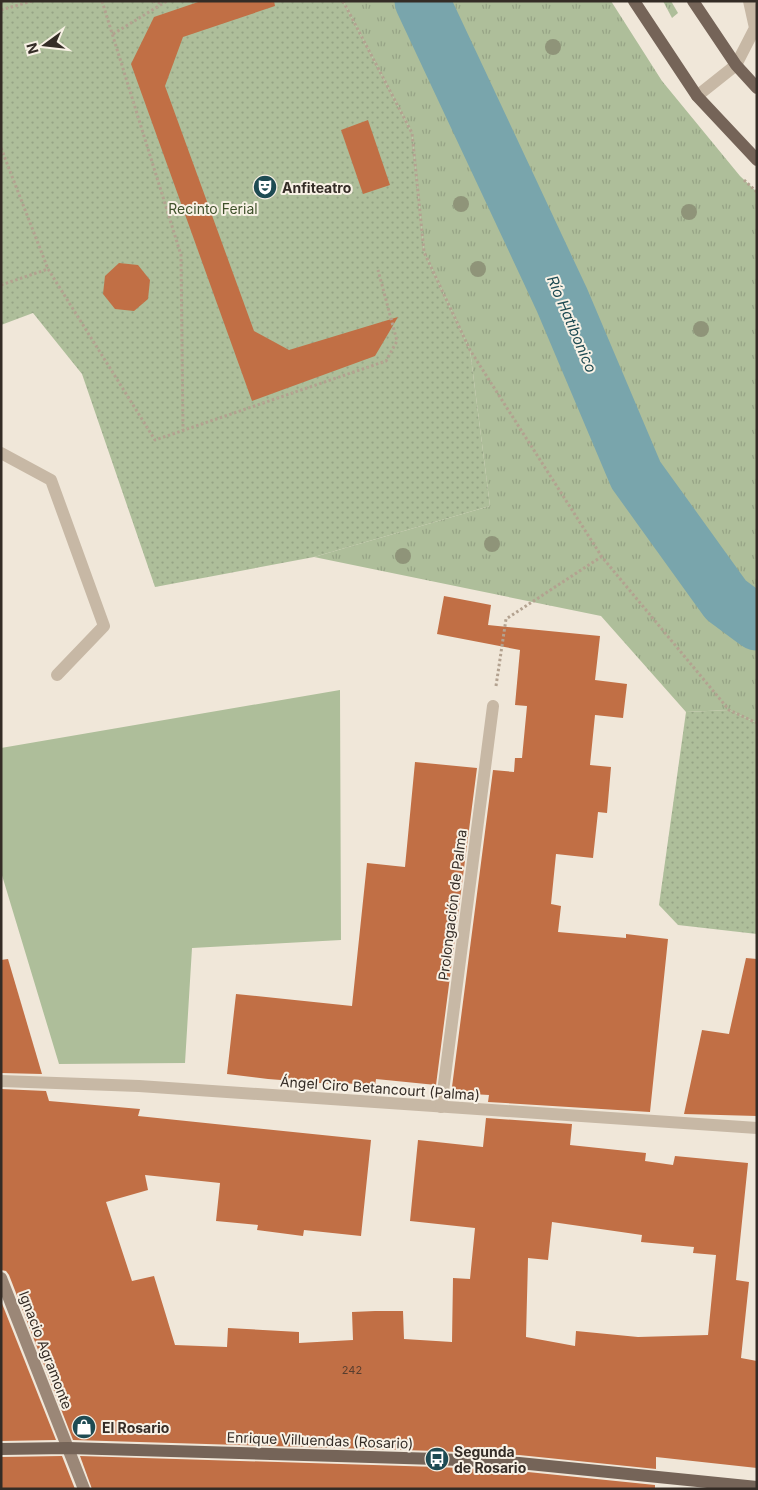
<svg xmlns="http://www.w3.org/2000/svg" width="758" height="1490" viewBox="0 0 758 1490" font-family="Inter,sans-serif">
	<defs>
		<pattern id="grass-tufts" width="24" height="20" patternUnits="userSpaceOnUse" patternTransform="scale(1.25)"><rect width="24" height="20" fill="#aebe9a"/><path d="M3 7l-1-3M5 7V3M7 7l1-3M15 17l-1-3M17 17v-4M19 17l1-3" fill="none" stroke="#96a385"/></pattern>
		<pattern id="park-dots" width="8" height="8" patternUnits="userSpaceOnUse" patternTransform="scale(1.25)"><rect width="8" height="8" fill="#aebe9a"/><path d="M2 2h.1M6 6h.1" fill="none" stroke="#96a385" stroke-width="1.8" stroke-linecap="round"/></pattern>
	</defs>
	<rect width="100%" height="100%" fill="#f0e7d9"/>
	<!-- grass -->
	<g fill="url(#grass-tufts)">
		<polygon points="343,1 611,1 662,81 740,176 757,192 757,723 729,710 686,712 601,616 314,557 490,506 470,350 424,252 412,133"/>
		<polygon points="663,1 671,1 678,13 672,18"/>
	</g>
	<!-- park -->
	<g fill="url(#park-dots)">
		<polygon points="1,1 343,1 412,133 424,252 470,350 490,506 314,557 155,587 82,374 33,313 1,325"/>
		<polygon points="729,710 757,723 757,934 678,925 659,905 686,712"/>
	</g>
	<!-- garden -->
	<polygon fill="#aebe9a" points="340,690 341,940 192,948 185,1063 59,1064 1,872 1,748"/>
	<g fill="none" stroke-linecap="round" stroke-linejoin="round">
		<!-- river -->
		<polyline stroke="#79a5ac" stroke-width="55" points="422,1 562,300 636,475 726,600 757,623"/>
	</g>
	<!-- building -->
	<g fill="#c16f45" fill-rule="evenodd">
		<polygon points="201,1 274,1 275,6 183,37 165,86 254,331 289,350 398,317 375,356 252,401 131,64 154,17"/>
		<polygon points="368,120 390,185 363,194 341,130"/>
		<polygon points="119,263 138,265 150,280 148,299 134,311 115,309 103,294 105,276"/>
		<polygon points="444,596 491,605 488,625 600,636 595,680 627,684 623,718 595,715 590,765 611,767 607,813 598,812 593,858 556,854 551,904 561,906 558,932 626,938 626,934 668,939 650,1112 488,1102 489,1095 455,1093 455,1087 452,1087 493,770 514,772 515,758 522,758 527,706 515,705 520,650 437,634"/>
		<polygon points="415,762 477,768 436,1085 376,1079 375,1086 334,1082 333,1084 268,1079 227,1074 236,994 352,1006 367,863 405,867"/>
		<polygon points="746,958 757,959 757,1116 684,1114 702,1030 729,1034"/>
		<polygon points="8,959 42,1074 1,1073 1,960"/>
		<path d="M1 1089 46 1091 49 1101 140 1109 138 1116 371 1140 361 1236 304 1230 303 1236 257 1230 258 1225 216 1221 220 1183 145 1175 148 1190 106 1202 132 1281 154 1276 175 1345 227 1347 228 1328 299 1332V1343L353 1340 352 1312 375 1311H403L404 1339 452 1342 453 1278 470 1279 475 1228 410 1221 418 1140 483 1147 486 1118 572 1124 570 1145 646 1153 645 1161 673 1165 675 1156 748 1163 736 1280 749 1282 741 1358 757 1361V1468L656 1457V1469L519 1455 437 1451 73 1440 9 1275 6 1271 1 1270ZM552 1222 642 1235 641 1242 694 1247 693 1253 716 1255 708 1335 638 1337 576 1331 575 1346 526 1337 528 1258 548 1260Z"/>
		<polygon points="1,1301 56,1440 1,1441"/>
		<polygon points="62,1456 75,1489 1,1489 1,1457"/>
		<polygon points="80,1456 437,1467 518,1471 655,1485 655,1489 92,1489"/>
	</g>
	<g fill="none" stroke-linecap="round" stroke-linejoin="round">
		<!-- path -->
		<g stroke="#b3a290" stroke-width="3" stroke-dasharray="2.5 2.5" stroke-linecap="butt">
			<polyline points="102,1 181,255 183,430"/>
			<polyline points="153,1 160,3"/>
			<polyline points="343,1 412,133 424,252 470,350 602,557 729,710 757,723"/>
			<polyline points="1,10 32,1"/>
			<polyline points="113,34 167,1"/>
			<polyline points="1,148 48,269 155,440 386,361 397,341 378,270"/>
			<polyline points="744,180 757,192"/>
			<polyline points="1,285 48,269"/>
			<polyline points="496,686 506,619 601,557"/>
		</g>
		<!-- lane -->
		<polyline stroke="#c7b8a5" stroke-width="12" points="1,453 51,480 104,626 57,675"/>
		<!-- street -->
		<g stroke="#c7b8a5" stroke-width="12">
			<polyline points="697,96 736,65 755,28 749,1"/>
			<polyline points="1,1081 139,1086 757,1128"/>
			<polyline points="441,1107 493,706"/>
		</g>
		<!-- secondary -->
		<polyline stroke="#9b8777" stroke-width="12" points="1,1278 84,1489"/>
		<!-- primary -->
		<g stroke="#756458" stroke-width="12">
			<polyline points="634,1 697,96 757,160"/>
			<polyline points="693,1 736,65 757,88"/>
			<polyline points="1,1449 68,1448 437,1459 519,1463 757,1487"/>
		</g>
	</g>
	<!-- trees -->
	<g fill="#8f9479">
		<circle cx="553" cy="47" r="8"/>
		<circle cx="461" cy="204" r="8"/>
		<circle cx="689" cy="212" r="8"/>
		<circle cx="478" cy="269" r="8"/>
		<circle cx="701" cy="329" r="8"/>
		<circle cx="492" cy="544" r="8"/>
		<circle cx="403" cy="556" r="8"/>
	</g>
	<!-- icons -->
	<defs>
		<g id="theatre-disc" transform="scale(1.25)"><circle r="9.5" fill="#1e4b53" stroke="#f8f1e5"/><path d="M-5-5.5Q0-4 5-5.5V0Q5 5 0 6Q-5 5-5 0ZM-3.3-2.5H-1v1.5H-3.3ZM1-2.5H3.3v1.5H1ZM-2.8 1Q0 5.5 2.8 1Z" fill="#fff"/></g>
		<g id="shop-disc" transform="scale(1.25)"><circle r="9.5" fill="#1e4b53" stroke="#f8f1e5"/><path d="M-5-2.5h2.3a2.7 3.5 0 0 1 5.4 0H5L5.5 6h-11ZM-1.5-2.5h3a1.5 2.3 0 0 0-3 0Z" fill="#fff"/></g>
		<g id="bus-disc" transform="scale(1.25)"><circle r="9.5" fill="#1e4b53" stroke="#f8f1e5"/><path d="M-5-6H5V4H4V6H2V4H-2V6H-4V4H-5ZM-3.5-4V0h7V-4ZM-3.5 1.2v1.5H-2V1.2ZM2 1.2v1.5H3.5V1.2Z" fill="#fff"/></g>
	</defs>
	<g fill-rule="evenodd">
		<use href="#theatre-disc" x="265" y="187"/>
		<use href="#shop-disc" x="84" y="1427"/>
		<use href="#bus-disc" x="437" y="1459"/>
	</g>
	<g text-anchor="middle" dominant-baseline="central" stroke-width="4" stroke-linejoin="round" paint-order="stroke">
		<!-- number labels -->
		<g font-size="11" fill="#573d2e">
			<text x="352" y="1370">242</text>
		</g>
		<!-- poi labels -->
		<g font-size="14" font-weight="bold" fill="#342c26" stroke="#f8f1e5" text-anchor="start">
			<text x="282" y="187">Anfiteatro</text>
			<text x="102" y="1427">El Rosario</text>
			<text x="454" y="1451">Segunda<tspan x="454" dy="16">de Rosario</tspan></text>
		</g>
		<!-- park labels -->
		<g font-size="14" fill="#3f512b" stroke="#f8f1e5">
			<text x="213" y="208">Recinto Ferial</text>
		</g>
		<!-- street labels -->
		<g font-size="14" fill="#342c26" stroke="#f8f1e5">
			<text transform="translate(452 905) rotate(-83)">Prolongación de Palma</text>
			<text transform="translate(380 1088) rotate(4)">Ángel Ciro Betancourt (Palma)</text>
			<text transform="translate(46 1350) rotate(69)">Ignacio Agramonte</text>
			<text transform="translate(320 1440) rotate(2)">Enrique Villuendas (Rosario)</text>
		</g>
		<!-- water labels -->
		<g font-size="15" font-style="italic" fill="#1e4b53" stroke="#f8f1e5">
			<text transform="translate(572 324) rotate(67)">Río Hatibonico</text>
		</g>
	</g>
	<!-- border -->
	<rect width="758" height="1490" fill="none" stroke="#342c26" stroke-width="5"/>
	<!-- north arrow -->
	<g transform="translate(45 45) rotate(255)" stroke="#f8f1e5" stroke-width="4" paint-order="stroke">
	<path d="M0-4L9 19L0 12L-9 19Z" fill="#342c26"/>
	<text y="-8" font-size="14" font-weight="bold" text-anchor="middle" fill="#342c26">N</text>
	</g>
</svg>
